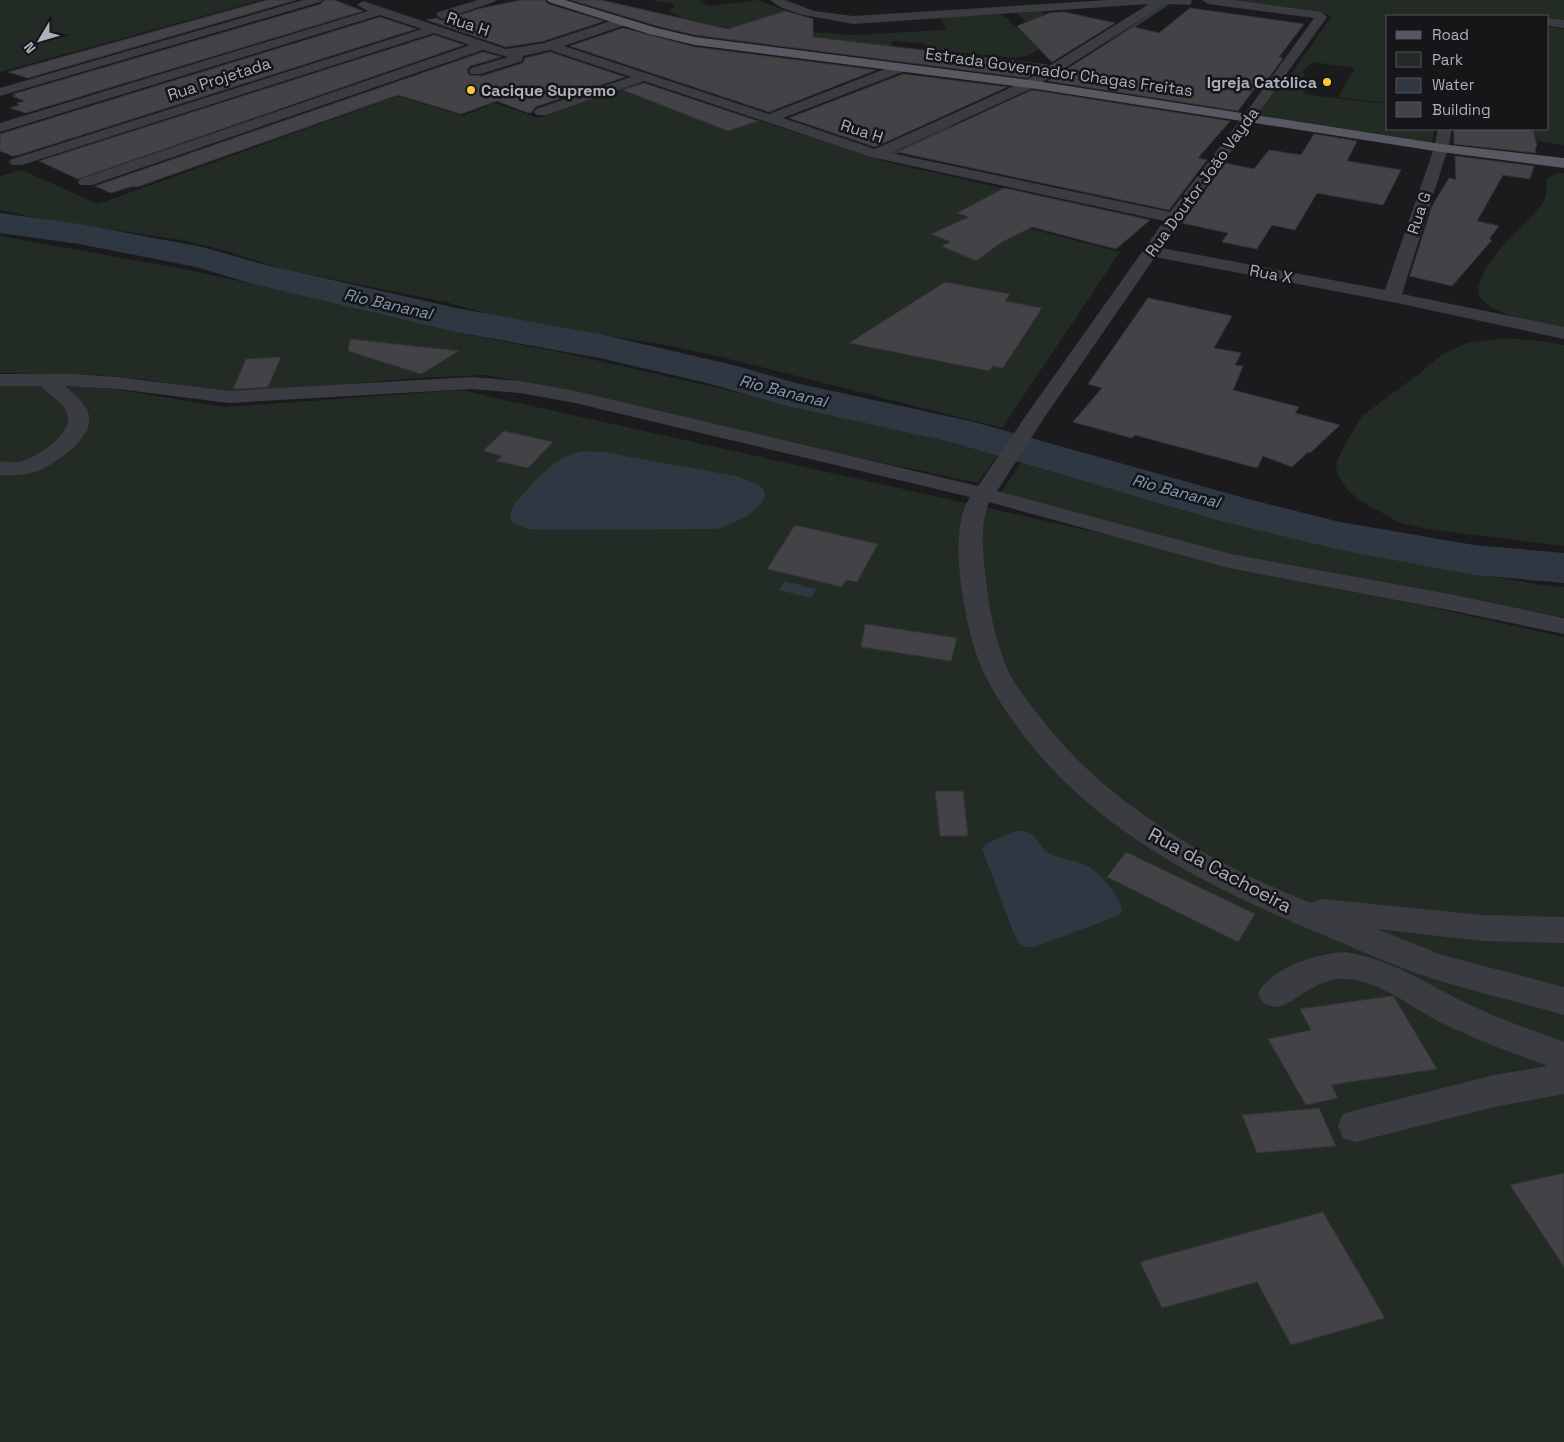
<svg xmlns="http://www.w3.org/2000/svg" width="1564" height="1442" viewBox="0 0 1564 1442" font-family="'Space Grotesk',sans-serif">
	<rect width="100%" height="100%" fill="#1b1a1d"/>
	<!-- green -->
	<g fill="#222b24">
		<polygon points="0,0 261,0 0,72"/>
		<path d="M650 0H702L699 2 710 6 758 0 795 14 811 32 853 35 944 30 946 29 941 19 944 17 998 14C1016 19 1007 31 1032 27L1016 13 1043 11 1046 12 1042 15 1050 19 1037 47 1038 50 1027 56 1016 58 933 50 925 47 927 45 923 43 895 41 891 43 893 46 892 49 737 30 682 18 668 10 675 7 673 4Z"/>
		<polygon points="1226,0 1564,0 1564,23 1548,22 1548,16 1388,16 1388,103 1338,97 1355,68 1312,62 1308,67 1306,67 1303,73 1305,74 1303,78 1308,79 1306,84 1311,84 1303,94 1388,104 1388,129 1435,129 1431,145 1256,117 1274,90 1279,91 1332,16"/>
		<polygon points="1548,27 1564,29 1564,145 1464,130 1464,129 1548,129"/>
		<polygon points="640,82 887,162 1055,200 1024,227 1120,252 1002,428 725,358 666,345 513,321 446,302 283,269 223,250 182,240 52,221 0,210 0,176 22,170 98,204 398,96 463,116 495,103 538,118"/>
		<path d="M1558 173H1564V328C1546 324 1470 314 1479 285 1485 263 1501 248 1516 232 1525 222 1537 212 1544 200 1547 195 1546 184 1547 178Z"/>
		<polygon points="0,236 189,270 357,307 465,334 564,353 1000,452 978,483 781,441 535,384 486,375 416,378 310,388 223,392 150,380 101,375 0,373"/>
		<polygon points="1504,338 1542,341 1564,345 1564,546 1426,529 1400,523 1359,500 1347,489 1338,476 1336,467 1338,459 1347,440 1362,416 1420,373 1443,354 1467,343"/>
		<polygon points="0,385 89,387 121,390 225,407 461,390 1564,637 1564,1442 0,1442"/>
		<polygon points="1025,457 1271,531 1400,561 1542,585 1564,587 1564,617 1346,579 1240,557 1000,493"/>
	</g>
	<!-- water -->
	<g fill="#2f3842">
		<path d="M584 451 603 452 736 476 760 486 764 490 765 497C757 514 733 524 716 529L545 530 527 529 512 522C509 515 511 511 514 504 534 483 554 455 584 451Z"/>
		<polygon points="784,581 816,589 811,598 779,590"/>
		<path d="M1017 831C1037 829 1037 847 1050 854 1062 859 1076 860 1087 866 1100 873 1121 897 1122 911L1117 916 1040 945C1029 949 1023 948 1016 939L982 849 987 843Z"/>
	</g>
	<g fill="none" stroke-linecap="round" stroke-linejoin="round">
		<!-- stream -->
		<g fill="#2f3842" fill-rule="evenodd">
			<polygon points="1170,1 1173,2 1111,43 1108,42"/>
			<polygon points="950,126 954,127 889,157 885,156"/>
		</g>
		<!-- river -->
		<polygon fill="#2f3842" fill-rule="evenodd" points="0,213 79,224 202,247 262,264 456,308 604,335 733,365 796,383 974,422 1248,499 1340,522 1474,545 1564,553 1564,583 1474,575 1340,550 1217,520 951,442 788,406 707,383 604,359 456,332 253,284 196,267 79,244 0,233"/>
	</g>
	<!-- building -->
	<g fill="#424247" stroke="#353439">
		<polygon points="267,0 296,0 28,78 8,72"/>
		<polygon points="324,0 334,0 363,11 26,113 10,108 20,105 17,103 25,101 12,96 16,95 13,94 321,4"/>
		<polygon points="521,0 545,0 548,4 604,21 544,41 506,47 427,20 437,18 442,21 478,9"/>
		<polygon points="571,0 601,0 728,29 785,11 813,19 813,37 1048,65 1027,78 695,35 657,26"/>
		<polygon points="1190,8 1304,24 1279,57 1283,58 1261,89 1254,89 1238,111 1048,81 1133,27 1159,33"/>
		<polygon points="1064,12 1115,23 1052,62 1017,26 1050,13"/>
		<polygon points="380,17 416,29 22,154 13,156 0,151 0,134"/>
		<polygon points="623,28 695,47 876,70 769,112 570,46"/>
		<polygon points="434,35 464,45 78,179 39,161"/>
		<polygon points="483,52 501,57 470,66 467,70 469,75 482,76 523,63 525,58 550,52 625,77 535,107 532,112 528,113 497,101 461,114 398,95 137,187 133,186 111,193 95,186"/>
		<polygon points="903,74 1007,87 875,147 789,118"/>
		<polygon points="644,83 758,121 728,131 623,90"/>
		<polygon points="1032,90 1230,121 1198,158 1207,160 1169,210 897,152"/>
		<polygon points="1454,129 1533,129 1537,146 1535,148 1536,153 1454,144"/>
		<polygon points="1314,134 1357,141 1347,161 1401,170 1383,205 1317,193 1295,230 1272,225 1257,249 1222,242 1228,233 1182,223 1225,163 1254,169 1269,150 1301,155"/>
		<polygon points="1455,156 1534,166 1530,179 1503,175 1477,221 1499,226 1489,239 1492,240 1452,286 1410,276 1432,206 1449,178 1456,180"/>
		<polygon points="1004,188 1150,220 1116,249 1032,227 1002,242 976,261 941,246 951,242 931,234 969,217 957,213"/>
		<polygon points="945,282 1010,294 1005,301 1042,308 1003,368 993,366 989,371 849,343"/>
		<polygon points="1148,298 1232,316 1214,348 1241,353 1235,365 1243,366 1233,390 1299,407 1295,413 1340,425 1310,453 1308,452 1292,467 1263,456 1257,468 1135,435 1132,438 1073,422 1102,388 1088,384"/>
		<polygon points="350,339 459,351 421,374 348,351"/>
		<polygon points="281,357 268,387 233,389 246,359"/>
		<polygon points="504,431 553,442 528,468 496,461 502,456 483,451"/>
		<polygon points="795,525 878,544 857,582 846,580 842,587 767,569"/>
		<polygon points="865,624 957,638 951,661 861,647"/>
		<polygon points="935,791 963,791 968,836 940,836"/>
		<polygon points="1126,852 1255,914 1238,942 1107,877"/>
		<polygon points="1391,996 1394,997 1437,1069 1331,1085 1338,1098 1306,1105 1268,1039 1311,1030 1300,1009"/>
		<polygon points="1319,1108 1336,1146 1257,1153 1242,1115"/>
		<polygon points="1564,1173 1564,1267 1510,1185"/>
		<polygon points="1323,1212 1385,1318 1291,1345 1257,1282 1162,1308 1140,1262"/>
	</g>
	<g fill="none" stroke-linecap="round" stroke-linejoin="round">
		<!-- minor -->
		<g fill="#3b3c42" fill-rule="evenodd">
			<polygon points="303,0 322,0 320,2 0,96 0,88"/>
			<polygon points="478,0 496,0 494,2 446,18 442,19 436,15 438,12"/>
			<path d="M770 0H785L814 11 853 16 1108 0H1191L1192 2 1190 5 1166 4 1035 87 891 153 1170 212 1245 114 1314 18 1208 4 1202 0H1234L1321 12 1327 17 1162 248 1385 290 1434 148 1438 129H1452L1448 148 1402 294 1564 327V339L1392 302 1155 257 1044 418 997 491 1231 554 1449 594 1564 618V634L1449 610 1229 568 989 502C978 530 984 560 987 589 990 615 996 641 1006 666 1013 683 1025 698 1037 713 1105 804 1207 861 1311 903L1322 899 1482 915 1564 917V943L1482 941 1377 929 1442 955 1564 987V1015C1522 1003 1479 993 1437 980 1398 968 1360 950 1323 935 1208 887 1093 831 1018 728 988 686 974 660 965 609 959 579 952 524 970 497L575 403 520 393 472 389 229 403 118 389 65 386C73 393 87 404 89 416 94 438 53 466 35 472 23 475 12 476 0 475V461C8 462 16 463 23 461 39 456 75 432 67 413 63 402 49 394 40 386H0V374H73L118 377 229 391 472 377 520 381 575 391 978 486 1027 414 1164 221 871 157 644 81 546 115H536L534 112 536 109 631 77 550 50 523 56 522 61 481 74H471L469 71 471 68 508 57 483 50 92 185H80L78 182 80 179 470 45 434 33 22 165H12L9 162 12 159 422 29 380 15 0 132V123L368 11 357 5 363 1 506 49 544 43 617 19H625L627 22 625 25 564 46 769 114 895 65H905L907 68 905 71 783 118 875 149 1025 81 1149 4 853 24 799 14 780 7Z"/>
			<polygon points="1548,18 1564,20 1564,28 1548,26"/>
			<path d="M1345 952C1391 959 1427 984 1468 1004 1499 1019 1532 1030 1564 1042V1094L1494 1107 1356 1142 1343 1138 1338 1126 1343 1114 1356 1110 1494 1075 1548 1066C1514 1054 1479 1041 1446 1025 1414 1010 1383 982 1347 979 1315 976 1292 1008 1274 1007 1271 1006 1266 1004 1263 1003L1258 993C1271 968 1318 953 1345 952Z"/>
		</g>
		<!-- major -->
		<polygon fill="#575861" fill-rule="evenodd" points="547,0 565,0 657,28 695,37 1030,80 1441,144 1564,158 1564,168 1441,152 1030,88 695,45 649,34 549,2"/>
	</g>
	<!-- markers -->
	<g fill="#f9cb36" stroke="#161518" stroke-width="2">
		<circle cx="1327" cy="82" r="5"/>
		<circle cx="471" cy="90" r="5"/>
	</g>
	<g text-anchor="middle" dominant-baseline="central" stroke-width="5" stroke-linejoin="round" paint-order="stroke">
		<!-- far-street labels -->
		<g font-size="16" fill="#adb0bd" stroke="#161518">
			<text transform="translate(468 24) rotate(19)">Rua H</text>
			<text transform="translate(1059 72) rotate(8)">Estrada Governador Chagas Freitas</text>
			<text transform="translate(219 79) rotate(-18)">Rua Projetada</text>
			<text transform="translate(862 131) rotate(18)">Rua H</text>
			<text transform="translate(1202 182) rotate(-54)">Rua Doutor João Vayda</text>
			<text transform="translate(1419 213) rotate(-72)">Rua G</text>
			<text transform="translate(1271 274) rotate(11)">Rua X</text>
		</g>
		<!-- far-poi labels -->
		<g font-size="16" font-weight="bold" fill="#adb0bd" stroke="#161518" text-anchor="end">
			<text x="1317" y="82">Igreja Católica</text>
			<text x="481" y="90" text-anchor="start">Cacique Supremo</text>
		</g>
		<!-- far-water labels -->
		<g font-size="16" font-style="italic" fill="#839ab8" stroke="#161518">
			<text transform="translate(388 304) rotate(13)">Rio Bananal</text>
			<text transform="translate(783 391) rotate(14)">Rio Bananal</text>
			<text transform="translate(1176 491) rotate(15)">Rio Bananal</text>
		</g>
		<!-- street labels -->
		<g font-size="19" fill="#adb0bd" stroke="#161518">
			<text transform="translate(1220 870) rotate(28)">Rua da Cachoeira</text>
		</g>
	</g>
	<!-- legend -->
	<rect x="1386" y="15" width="162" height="115" fill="#161518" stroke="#52535a"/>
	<rect x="1396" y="31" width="25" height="8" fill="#575861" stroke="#52535a"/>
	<text x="1432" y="40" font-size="15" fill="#adb0bd">Road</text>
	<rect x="1396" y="52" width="25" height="15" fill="#222b24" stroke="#52535a"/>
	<text x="1432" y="65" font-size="15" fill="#adb0bd">Park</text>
	<rect x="1396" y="78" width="25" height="15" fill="#2f3842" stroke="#52535a"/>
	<text x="1432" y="90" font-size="15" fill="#adb0bd">Water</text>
	<rect x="1396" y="102" width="25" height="15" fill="#424247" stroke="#52535a"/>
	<text x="1432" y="115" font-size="15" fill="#adb0bd">Building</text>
	<!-- north arrow -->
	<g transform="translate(40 40) rotate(232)" stroke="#161518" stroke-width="4" paint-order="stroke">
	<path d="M0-4L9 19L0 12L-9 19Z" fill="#adb0bd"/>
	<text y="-8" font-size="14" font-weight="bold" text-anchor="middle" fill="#adb0bd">N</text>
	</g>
</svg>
